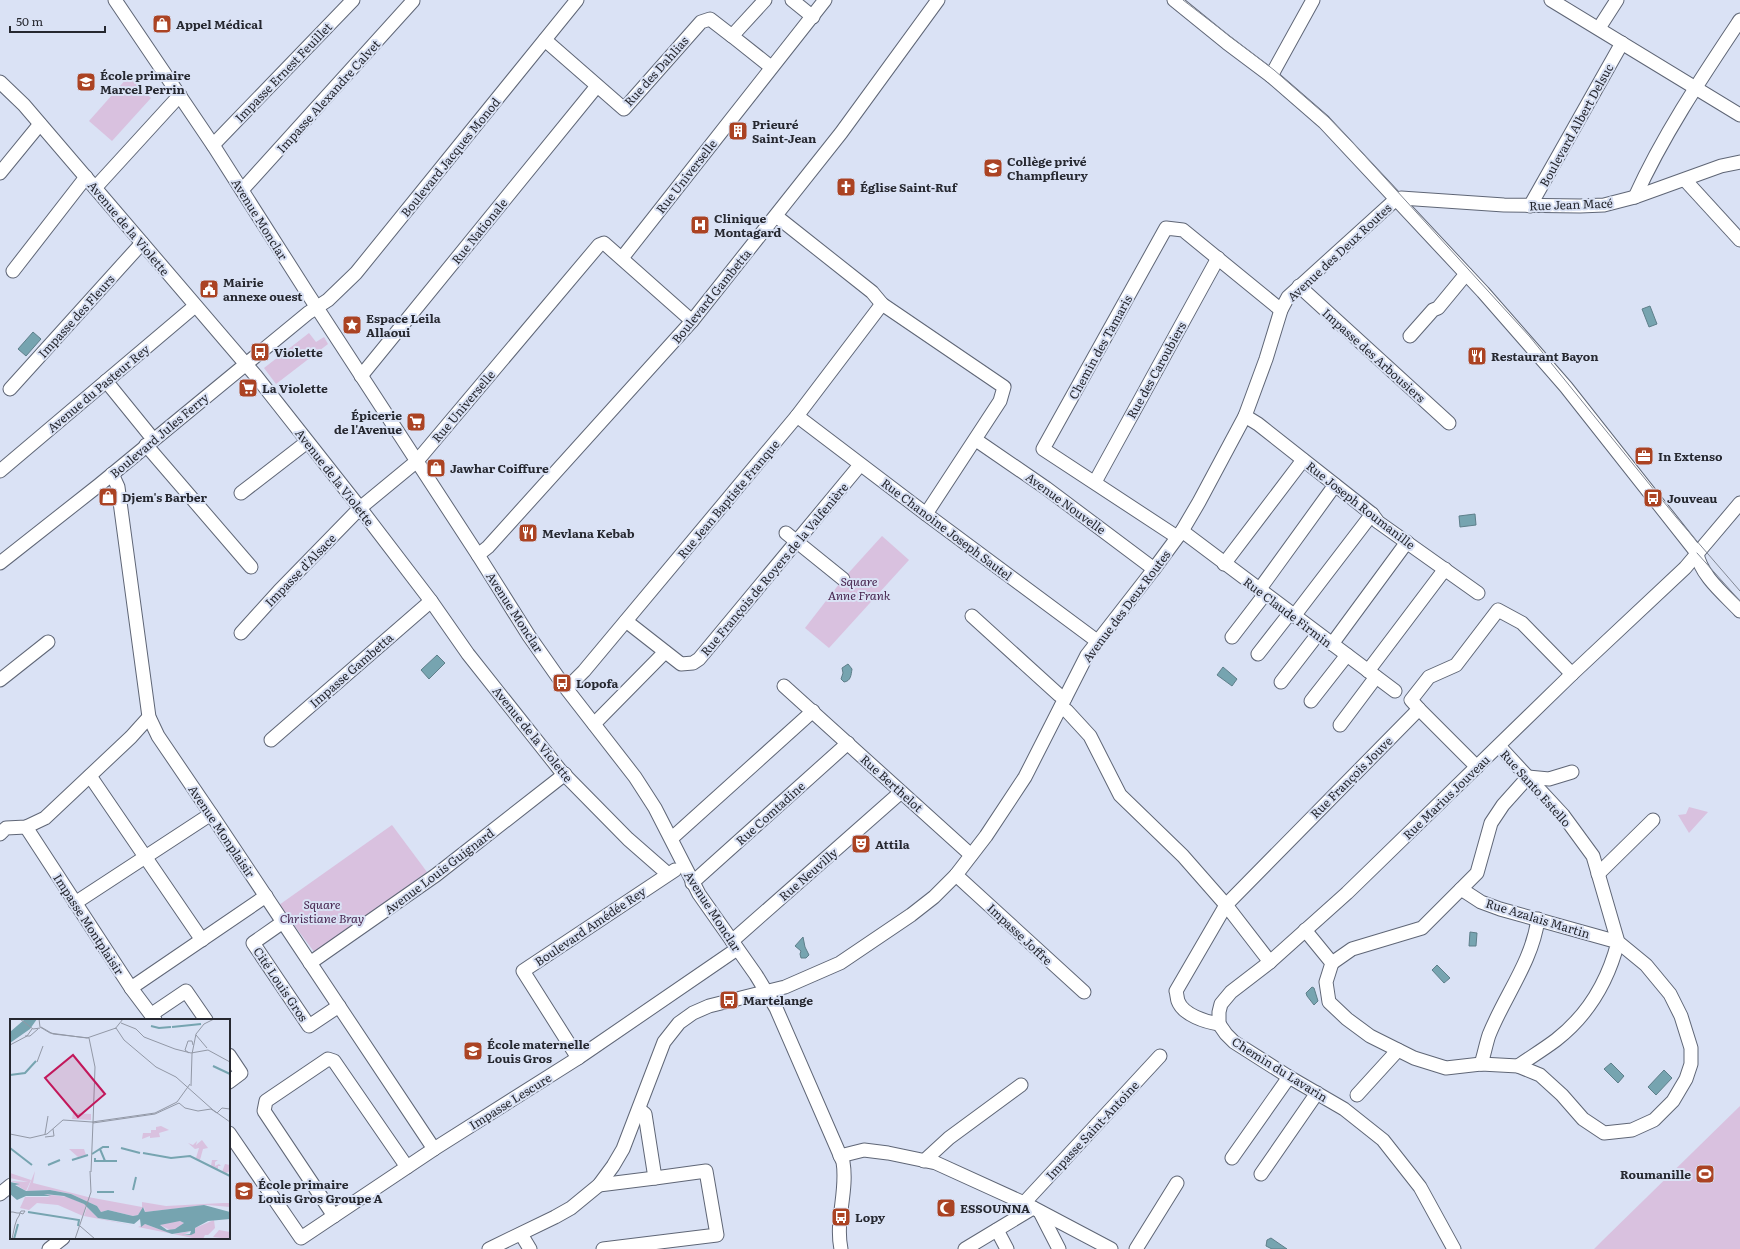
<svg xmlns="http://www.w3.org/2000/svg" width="1740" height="1249" viewBox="0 0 1740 1249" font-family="Literata,serif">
	<rect width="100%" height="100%" fill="#dae2f5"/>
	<!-- green -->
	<g fill="#d9c1df">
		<polygon points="128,77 151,98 112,141 89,121"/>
		<polygon points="309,333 316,342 324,337 328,344 276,384 264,368"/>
		<polygon points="882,536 909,560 829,648 805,628 843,579"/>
		<polygon points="1689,807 1708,812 1689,833 1678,815 1686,814"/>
		<polygon points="392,825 427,872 315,953 279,905"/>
		<polygon points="1740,1106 1740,1249 1594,1249 1601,1242"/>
	</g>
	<!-- water -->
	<g fill="#76a4b0" stroke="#5e7f8a">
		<polygon points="1650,306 1657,324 1649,327 1642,309"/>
		<polygon points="33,332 41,339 26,356 18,349"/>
		<polygon points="1475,514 1476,525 1460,527 1459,516"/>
		<polygon points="437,655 445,663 429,679 421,670"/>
		<path d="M848 664 852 669C851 675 851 681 844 682L841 679 843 673 842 668Z"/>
		<polygon points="1223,667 1237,679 1232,686 1217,675"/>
		<polygon points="1470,932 1477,933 1476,946 1469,946"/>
		<polygon points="803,937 805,947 809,955 806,958 801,958 800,954 801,951 795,946"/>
		<polygon points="1437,965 1450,978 1444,983 1432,970"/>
		<polygon points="1312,987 1314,988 1318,1001 1314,1005 1307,996 1306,993"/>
		<polygon points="1611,1063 1624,1076 1618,1083 1604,1069"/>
		<polygon points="1664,1070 1672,1078 1656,1095 1648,1087"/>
		<polygon points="1271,1238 1287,1249 1272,1249 1266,1246 1267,1240"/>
	</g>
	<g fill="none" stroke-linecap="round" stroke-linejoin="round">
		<!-- minor casing -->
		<g stroke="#5f6676" stroke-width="15">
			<g id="minor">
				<path d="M115 0 213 145 308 294 478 555 529 636 562 683 635 777 655 808 699 894 756 975 776 1008 843 1162C848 1191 835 1220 841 1249"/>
				<polyline points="792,0 813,17"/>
				<polyline points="1174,0 1227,43 1271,76 1324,122 1483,292 1525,340 1566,387 1697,553"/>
				<polyline points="1551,0 1740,115"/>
				<polyline points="1599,28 1617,0"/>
				<polyline points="732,36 771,67"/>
				<polyline points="545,40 624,109 701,22 710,19 732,36 765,0"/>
				<polyline points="1271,76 1313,0"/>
				<polyline points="0,82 24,105 256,376 360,508 431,601 468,654 560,770 628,839 668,874"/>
				<polyline points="213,145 353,0"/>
				<polyline points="0,173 40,124"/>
				<polyline points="1685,180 1740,240"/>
				<polyline points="95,188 180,95"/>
				<polyline points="242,190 413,1"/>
				<path d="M1635 197C1663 135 1702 77 1740 20"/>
				<polyline points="1530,206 1622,43"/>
				<polyline points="776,216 872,292 882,304 1004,387 1000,401 926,514"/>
				<polyline points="622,258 825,0"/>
				<polyline points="13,271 86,177"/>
				<polyline points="1299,286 1449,423"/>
				<polyline points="1410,336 1433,310 1438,308 1466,274"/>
				<polyline points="361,376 597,86"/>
				<polyline points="106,381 153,439"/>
				<polyline points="10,389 142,243"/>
				<polyline points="797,416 926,514 1097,641"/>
				<polyline points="1245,416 1258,424 1372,514 1378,522 1478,593"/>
				<polyline points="976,440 1046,488 1154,569"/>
				<polyline points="146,445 251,567"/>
				<polyline points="0,471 195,306"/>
				<polyline points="112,474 118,487 149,717 158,736 211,814 434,1149"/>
				<polyline points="1095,482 1218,258"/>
				<polyline points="241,493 307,442"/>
				<polyline points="1182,531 1395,691"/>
				<polyline points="786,533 843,579"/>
				<polyline points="1177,537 1043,449 1166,228 1183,230 1281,310"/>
				<path d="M1697 553C1700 575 1725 595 1740 611"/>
				<polyline points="478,555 488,547 692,321 841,133 938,0"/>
				<polyline points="0,563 99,485 308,313 328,300 356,273 577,0"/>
				<polyline points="1224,564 1303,460"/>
				<polyline points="1259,590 1335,485"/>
				<polyline points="972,616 1059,695 1065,698"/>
				<polyline points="1294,616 1372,514"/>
				<polyline points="626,621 681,664 693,663 699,659 860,465"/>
				<polyline points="241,633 279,591 360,508 417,461 599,245 604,243 692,321"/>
				<polyline points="1232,637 1265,594"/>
				<polyline points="1332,644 1407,542"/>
				<polyline points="1258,654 1290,613"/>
				<polyline points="1368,671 1445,569"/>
				<polyline points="0,680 48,642"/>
				<polyline points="1281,682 1318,634"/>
				<polyline points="784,686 971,855"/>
				<polyline points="567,688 584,671 797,416 882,304"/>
				<polyline points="1311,701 1347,655"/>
				<polyline points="1061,707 1067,711 1090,736 1120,795 1183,856 1226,905 1270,962"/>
				<polyline points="1419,709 1411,700 1429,677 1456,665 1498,610 1522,623 1572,674"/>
				<polyline points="594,724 665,652"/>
				<polyline points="1340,725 1376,677"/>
				<polyline points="271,740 431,601"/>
				<polyline points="90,776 202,940"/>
				<polyline points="26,827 131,988 155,1020"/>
				<polyline points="0,834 6,828 26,827 45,818 131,737 149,717"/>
				<polyline points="672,838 813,711"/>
				<polyline points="1598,874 1653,820"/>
				<polyline points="956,875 1084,992"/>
				<polyline points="692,883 848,743"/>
				<path d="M1461 889 1481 902 1500 909 1618 942C1608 981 1588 1015 1556 1040 1544 1049 1531 1057 1518 1066"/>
				<polyline points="75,903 211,814"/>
				<polyline points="283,922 253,943 309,1026 339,1006"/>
				<polyline points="1305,930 1332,963 1326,982 1329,1002 1347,1019 1370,1036 1414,1058 1446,1068 1481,1064 1518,1066 1540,1075 1562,1095 1583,1119 1604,1133 1632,1130 1654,1120 1673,1101 1686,1079 1691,1064 1691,1048 1681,1016 1670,994 1646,965 1618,942 1593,856 1563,815 1499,746"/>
				<polyline points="732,941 901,792"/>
				<polyline points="310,963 436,875 565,774"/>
				<polyline points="1332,963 1352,949 1422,928 1477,873 1491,823 1503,805 1528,777 1549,779 1572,772"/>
				<polyline points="131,988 266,896"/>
				<polyline points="152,1014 186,991 206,1020"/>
				<polyline points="1219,1024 1219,1012 1221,1004 1231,992 1270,962 1347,893 1572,674 1685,568 1740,503"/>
				<path d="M1219 1024C1206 1022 1183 1015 1178 1001 1177 998 1177 994 1176 991L1226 905 1419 709 1477 767"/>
				<polyline points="1219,1024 1226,1034 1234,1042 1289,1077 1344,1109 1383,1140 1420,1187 1454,1249"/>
				<polyline points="229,1055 241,1073 229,1082"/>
				<polyline points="578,1058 523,971 675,870"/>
				<path d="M1481 1064C1484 1055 1486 1044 1489 1035 1505 995 1532 962 1538 919"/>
				<polyline points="1357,1095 1398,1050"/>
				<polyline points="229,1133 301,1238 434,1149 578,1058 737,949"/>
				<polyline points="840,1156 864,1150 888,1153 936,1163 1024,1203 1111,1249"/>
				<polyline points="1232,1158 1289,1077"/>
				<polyline points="924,1161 949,1138 1021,1085"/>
				<polyline points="1261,1174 1317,1093"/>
				<polyline points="599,1185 655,1178"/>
				<polyline points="0,1194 11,1185"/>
				<polyline points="1024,1203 1160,1056"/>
				<polyline points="1040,1212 1059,1249"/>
				<polyline points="334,1216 264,1111 266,1101 328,1059 334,1061 407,1167"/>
				<polyline points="997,1230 1007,1249"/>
				<polyline points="521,1234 530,1249"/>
				<polyline points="49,1249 63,1238"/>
				<polyline points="489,1249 555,1217 571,1208 599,1185 613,1166 623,1149 664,1042 679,1023 693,1013 709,1006 785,987 840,963 911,915 934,897 956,875 986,836 1025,777 1087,655 1154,569 1182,531 1199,502 1245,416 1266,359 1281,310 1288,297 1395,200 1401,198 1504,205 1580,206 1604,205 1635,197 1721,166 1740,162"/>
				<polyline points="603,1249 717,1235 706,1171 655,1178 645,1114 639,1109"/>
				<polyline points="965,1249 1033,1208"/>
				<polyline points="1136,1249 1177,1183"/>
			</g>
		</g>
		<!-- minor -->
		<use href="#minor" stroke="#fff" stroke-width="13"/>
		<!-- tram -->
		<g stroke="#818794" stroke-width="1">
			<polyline points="1183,0 1274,70 1328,117 1355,145 1530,337 1676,517 1740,591"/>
			<polyline points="1697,553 1740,601"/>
		</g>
	</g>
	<!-- icons -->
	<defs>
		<g id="shop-square" transform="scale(1)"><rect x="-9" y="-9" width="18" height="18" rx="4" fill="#ab4323" stroke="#dae2f5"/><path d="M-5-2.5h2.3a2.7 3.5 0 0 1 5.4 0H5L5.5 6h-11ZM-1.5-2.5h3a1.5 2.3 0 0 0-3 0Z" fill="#fff"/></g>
		<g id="school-square" transform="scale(1)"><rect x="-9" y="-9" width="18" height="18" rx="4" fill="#ab4323" stroke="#dae2f5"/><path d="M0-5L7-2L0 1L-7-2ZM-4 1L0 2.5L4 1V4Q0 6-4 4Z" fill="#fff"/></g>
		<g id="building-square" transform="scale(1)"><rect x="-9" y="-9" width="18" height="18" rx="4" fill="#ab4323" stroke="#dae2f5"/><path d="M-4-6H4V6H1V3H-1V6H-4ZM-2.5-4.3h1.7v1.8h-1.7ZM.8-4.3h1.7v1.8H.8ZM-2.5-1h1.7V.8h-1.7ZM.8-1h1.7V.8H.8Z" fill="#fff"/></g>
		<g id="church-square" transform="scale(1)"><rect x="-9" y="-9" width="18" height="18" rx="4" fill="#ab4323" stroke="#dae2f5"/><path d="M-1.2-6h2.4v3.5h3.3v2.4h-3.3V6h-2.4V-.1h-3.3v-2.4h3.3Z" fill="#fff"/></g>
		<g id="hospital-square" transform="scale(1)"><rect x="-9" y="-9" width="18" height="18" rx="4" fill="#ab4323" stroke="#dae2f5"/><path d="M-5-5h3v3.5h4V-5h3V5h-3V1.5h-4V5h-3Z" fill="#fff"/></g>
		<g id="civic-square" transform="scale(1)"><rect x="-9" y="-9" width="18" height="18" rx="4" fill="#ab4323" stroke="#dae2f5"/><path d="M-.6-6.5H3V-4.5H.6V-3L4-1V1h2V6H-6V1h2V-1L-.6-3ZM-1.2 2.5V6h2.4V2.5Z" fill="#fff"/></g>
		<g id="sight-square" transform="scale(1)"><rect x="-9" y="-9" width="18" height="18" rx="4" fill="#ab4323" stroke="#dae2f5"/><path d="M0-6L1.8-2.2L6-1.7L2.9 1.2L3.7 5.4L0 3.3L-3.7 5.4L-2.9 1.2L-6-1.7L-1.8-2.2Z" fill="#fff"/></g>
		<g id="bus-square" transform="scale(1)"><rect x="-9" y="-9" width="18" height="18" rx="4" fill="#ab4323" stroke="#dae2f5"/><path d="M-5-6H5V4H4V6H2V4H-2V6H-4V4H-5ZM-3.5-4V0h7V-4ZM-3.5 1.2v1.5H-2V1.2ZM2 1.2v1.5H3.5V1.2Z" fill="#fff"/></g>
		<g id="restaurant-square" transform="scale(1)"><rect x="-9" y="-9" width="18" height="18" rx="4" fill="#ab4323" stroke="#dae2f5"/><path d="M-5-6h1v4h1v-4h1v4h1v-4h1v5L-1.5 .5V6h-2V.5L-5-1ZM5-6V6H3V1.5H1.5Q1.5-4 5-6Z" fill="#fff"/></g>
		<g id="supermarket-square" transform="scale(1)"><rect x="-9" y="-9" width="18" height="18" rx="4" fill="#ab4323" stroke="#dae2f5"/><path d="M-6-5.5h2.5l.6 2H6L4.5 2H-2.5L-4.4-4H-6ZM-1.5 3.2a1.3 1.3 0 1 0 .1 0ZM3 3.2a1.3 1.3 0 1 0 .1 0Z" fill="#fff"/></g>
		<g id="office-square" transform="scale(1)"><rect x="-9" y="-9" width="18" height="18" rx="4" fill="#ab4323" stroke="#dae2f5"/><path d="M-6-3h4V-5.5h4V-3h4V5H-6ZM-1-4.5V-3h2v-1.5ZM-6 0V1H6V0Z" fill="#fff"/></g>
		<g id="theatre-square" transform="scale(1)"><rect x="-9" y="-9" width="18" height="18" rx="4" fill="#ab4323" stroke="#dae2f5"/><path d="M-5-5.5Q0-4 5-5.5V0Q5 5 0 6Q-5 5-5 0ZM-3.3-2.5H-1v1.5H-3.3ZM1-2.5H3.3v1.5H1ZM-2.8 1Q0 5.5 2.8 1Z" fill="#fff"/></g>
		<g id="stadium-square" transform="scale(1)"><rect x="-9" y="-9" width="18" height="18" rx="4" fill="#ab4323" stroke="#dae2f5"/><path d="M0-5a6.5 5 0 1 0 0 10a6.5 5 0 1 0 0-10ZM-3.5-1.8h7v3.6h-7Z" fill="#fff"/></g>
		<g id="mosque-square" transform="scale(1)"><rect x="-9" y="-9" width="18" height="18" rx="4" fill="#ab4323" stroke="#dae2f5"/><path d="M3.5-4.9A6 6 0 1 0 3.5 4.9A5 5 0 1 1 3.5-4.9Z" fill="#fff"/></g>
	</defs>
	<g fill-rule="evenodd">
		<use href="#shop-square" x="162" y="24"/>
		<use href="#school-square" x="86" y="82"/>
		<use href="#building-square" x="738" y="131"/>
		<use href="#school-square" x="993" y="168"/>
		<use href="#church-square" x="846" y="187"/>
		<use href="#hospital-square" x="700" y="225"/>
		<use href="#civic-square" x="209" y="289"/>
		<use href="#sight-square" x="352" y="325"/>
		<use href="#bus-square" x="260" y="352"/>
		<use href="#restaurant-square" x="1477" y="356"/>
		<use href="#supermarket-square" x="248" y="388"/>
		<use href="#supermarket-square" x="416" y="422"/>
		<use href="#office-square" x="1644" y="456"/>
		<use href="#shop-square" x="436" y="468"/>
		<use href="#shop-square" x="108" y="497"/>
		<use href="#bus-square" x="1653" y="498"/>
		<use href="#restaurant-square" x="528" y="533"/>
		<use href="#bus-square" x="562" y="683"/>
		<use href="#theatre-square" x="861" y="844"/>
		<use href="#bus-square" x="729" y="1000"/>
		<use href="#school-square" x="473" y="1051"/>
		<use href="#stadium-square" x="1705" y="1174"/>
		<use href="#school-square" x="244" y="1191"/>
		<use href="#mosque-square" x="946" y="1208"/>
		<use href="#bus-square" x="841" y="1217"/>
	</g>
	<g text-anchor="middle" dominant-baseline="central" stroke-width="4" stroke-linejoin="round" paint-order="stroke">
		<!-- poi labels -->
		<g font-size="12" font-weight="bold" fill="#262830" stroke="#dae2f5" text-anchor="start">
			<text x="176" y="24">Appel Médical</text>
			<text x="100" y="75">École primaire<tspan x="100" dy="14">Marcel Perrin</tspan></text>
			<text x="752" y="124">Prieuré<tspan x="752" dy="14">Saint-Jean</tspan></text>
			<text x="1007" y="161">Collège privé<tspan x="1007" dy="14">Champfleury</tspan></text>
			<text x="860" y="187">Église Saint-Ruf</text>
			<text x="714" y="218">Clinique<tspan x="714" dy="14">Montagard</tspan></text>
			<text x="223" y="282">Mairie<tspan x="223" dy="14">annexe ouest</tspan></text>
			<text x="366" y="318">Espace Leila<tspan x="366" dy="14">Allaoui</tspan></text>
			<text x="274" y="352">Violette</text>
			<text x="1491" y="356">Restaurant Bayon</text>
			<text x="262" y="388">La Violette</text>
			<text x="402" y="415" text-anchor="end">Épicerie<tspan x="402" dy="14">de l'Avenue</tspan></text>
			<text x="1658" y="456">In Extenso</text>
			<text x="450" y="468">Jawhar Coiffure</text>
			<text x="122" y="497">Djem's Barber</text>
			<text x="1667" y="498">Jouveau</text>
			<text x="542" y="533">Mevlana Kebab</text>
			<text x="576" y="683">Lopofa</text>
			<text x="875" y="844">Attila</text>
			<text x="743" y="1000">Martelange</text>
			<text x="487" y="1044">École maternelle<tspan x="487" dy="14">Louis Gros</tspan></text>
			<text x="1691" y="1174" text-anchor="end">Roumanille</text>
			<text x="258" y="1184">École primaire<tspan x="258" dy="14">Louis Gros Groupe A</tspan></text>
			<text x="960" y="1208">ESSOUNNA</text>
			<text x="855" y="1217">Lopy</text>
		</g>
		<!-- street labels -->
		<g font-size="12" fill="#262830" stroke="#dae2f5">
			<text transform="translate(656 71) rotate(-48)">Rue des Dahlias</text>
			<text transform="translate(283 72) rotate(-46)">Impasse Ernest Feuillet</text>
			<text transform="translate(328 96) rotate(-48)">Impasse Alexandre Calvet</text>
			<text transform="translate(1576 125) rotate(-61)">Boulevard Albert Delsuc</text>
			<text transform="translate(450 157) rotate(-51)">Boulevard Jacques Monod</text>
			<text transform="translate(686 176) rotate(-52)">Rue Universelle</text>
			<text transform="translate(1571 204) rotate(-2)">Rue Jean Macé</text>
			<text transform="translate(260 219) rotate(58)">Avenue Monclar</text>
			<text transform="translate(129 228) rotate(50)">Avenue de la Violette</text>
			<text transform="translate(479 231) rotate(-51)">Rue Nationale</text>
			<text transform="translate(1339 252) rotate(-43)">Avenue des Deux Routes</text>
			<text transform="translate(711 296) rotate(-51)">Boulevard Gambetta</text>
			<text transform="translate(76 316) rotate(-48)">Impasse des Fleurs</text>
			<text transform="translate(1100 347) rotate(-61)">Chemin des Tamaris</text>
			<text transform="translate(1374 355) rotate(42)">Impasse des Arbousiers</text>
			<text transform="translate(1156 370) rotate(-61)">Rue des Caroubiers</text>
			<text transform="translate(98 388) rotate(-40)">Avenue du Pasteur Rey</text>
			<text transform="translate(463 406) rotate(-50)">Rue Universelle</text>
			<text transform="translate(159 435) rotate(-40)">Boulevard Jules Ferry</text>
			<text transform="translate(335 477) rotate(52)">Avenue de la Violette</text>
			<text transform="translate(728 499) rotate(-50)">Rue Jean Baptiste Franque</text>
			<text transform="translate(1066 503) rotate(36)">Avenue Nouvelle</text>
			<text transform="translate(1361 505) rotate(38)">Rue Joseph Roumanille</text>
			<text transform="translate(947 529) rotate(37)">Rue Chanoine Joseph Sautel</text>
			<text transform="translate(774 569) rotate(-50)">Rue François de Royers de la Valfenière</text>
			<text transform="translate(300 570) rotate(-46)">Impasse d'Alsace</text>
			<text transform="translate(1126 606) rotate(-53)">Avenue des Deux Routes</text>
			<text transform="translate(515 612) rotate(57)">Avenue Monclar</text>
			<text transform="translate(1288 612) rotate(37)">Rue Claude Firmin</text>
			<text transform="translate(351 670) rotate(-41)">Impasse Gambetta</text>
			<text transform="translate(533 734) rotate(51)">Avenue de la Violette</text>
			<text transform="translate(1351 777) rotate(-45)">Rue François Jouve</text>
			<text transform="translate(892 783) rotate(42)">Rue Berthelot</text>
			<text transform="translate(1536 788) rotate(48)">Rue Santo Estello</text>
			<text transform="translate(1446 797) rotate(-44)">Rue Marius Jouveau</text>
			<text transform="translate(770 813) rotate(-42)">Rue Comtadine</text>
			<text transform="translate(222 831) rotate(56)">Avenue Monplaisir</text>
			<text transform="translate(439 871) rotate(-37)">Avenue Louis Guignard</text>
			<text transform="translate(808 874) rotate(-41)">Rue Neuvilly</text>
			<text transform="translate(713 911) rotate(57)">Avenue Monclar</text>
			<text transform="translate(1538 918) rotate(17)">Rue Azalais Martin</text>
			<text transform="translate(89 924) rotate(57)">Impasse Montplaisir</text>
			<text transform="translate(590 926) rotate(-34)">Boulevard Amédée Rey</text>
			<text transform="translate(1020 934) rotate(43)">Impasse Joffre</text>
			<text transform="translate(281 984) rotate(56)">Cité Louis Gros</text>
			<text transform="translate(1280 1069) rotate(32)">Chemin du Lavarin</text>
			<text transform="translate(510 1101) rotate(-32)">Impasse Lescure</text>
			<text transform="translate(1092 1130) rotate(-47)">Impasse Saint-Antoine</text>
		</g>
		<!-- park labels -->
		<g font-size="12" font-style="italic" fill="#482650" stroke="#dae2f5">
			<text x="859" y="581">Square<tspan x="859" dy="14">Anne Frank</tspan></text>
			<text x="322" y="904">Square<tspan x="322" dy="14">Christiane Bray</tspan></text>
		</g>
	</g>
	<!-- overview -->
	<g transform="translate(10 1019)">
		<rect width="220" height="220" fill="#dae2f5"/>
		<path d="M63 94 81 95V101L62 100ZM151 107 159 111 149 114 150 118 140 119V117L132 120 133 114H141V111H146V108ZM192 121 198 129 193 130 190 141 201 147 202 141H208L205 143V147L209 145 211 147H208V150L212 153 215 145 220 146V152L216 154 220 157 186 139 189 129 185 130 178 124 183 126 187 122 186 126ZM59 130H74L76 136 68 138ZM25 152 23 164 78 178 132 188V183L156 187 213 184H220V188L197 186 135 193 134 188 128 196 123 197 98 191 91 193 87 187 61 175 40 171 17 172ZM0 154 21 161 16 172 5 165H10L0 162 18 163 0 159ZM34 175 58 178 74 185 76 188 73 197 48 186 27 184 19 191 10 189 15 178H40ZM77 188 88 199 126 207 74 197ZM204 201 205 209 198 216H195L193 220 183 219 128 208 135 205 163 215 181 212 173 216H181L185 209ZM157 203 170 202 174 204 171 209 160 211 150 206ZM209 211 220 213V220L203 218Z" fill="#d9c1df"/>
		<path d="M15 0H27L20 10 0 24V13ZM0 163 10 165 5 166 16 172 40 171 61 175 87 187 91 193 98 191 123 197 128 196 133 188 135 193 194 186 220 193V200L198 202 185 209V214L181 216 172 215H180L181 212 162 215 135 205 131 208 130 200 124 205 88 199 74 185 54 177 34 175 41 177H16L7 181 0 175ZM170 202 174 204 165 210 157 211 150 206Z" fill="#76a4b0" fill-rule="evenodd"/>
		<path fill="none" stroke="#76a4b0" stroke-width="2" d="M141 7 149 9 161 8M162 8 191 5M203 47 220 55M0 56 15 54 26 42M0 129 22 146M111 129 130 134M90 130 95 142M133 134 161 139 180 137 220 157M82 135 93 128H99M85 139V142H107M62 141 78 136M38 146 50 141M123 171 126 158M87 173H104M18 193 69 201 68 207M4 220 8 205"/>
		<path fill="none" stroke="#9298a6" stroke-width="1" d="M10 0 23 10 30 9M29 0 30 8 40 14 69 18 77 19 106 9M111 4 126 10 134 18 165 30 181 34 198 31 220 43M31 8 43 15 79 19 85 48 83 104 145 95 169 84 175 89 188 92 201 90 207 94 212 89 220 90M106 9 114 21 146 48 166 58 203 91 220 103M105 10 113 0M186 16 197 29M15 17H20L28 10M0 26 17 17 22 10M179 34 175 31 178 22H182L183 26M27 43 33 27M181 67 182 35 186 15 194 5 204 0M0 115 20 119 37 115 53 101 82 103 145 94 167 83 180 65M35 115 38 97M35 118 44 117 43 110M81 153 83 103M0 193H3L7 194H10L13 195 15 192H11L10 194 9 197 7 200 5 206 2 220M70 207 85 220M65 220 81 173 80 152"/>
		<path fill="#c2185b" fill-opacity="0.15" stroke="#c2185b" stroke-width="2" d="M63 36 95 75 68 98 35 59Z"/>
		<rect width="220" height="220" fill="none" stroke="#262830" stroke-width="2"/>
	</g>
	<!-- scale -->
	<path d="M10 26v6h95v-6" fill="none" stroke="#262830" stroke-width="2"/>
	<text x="16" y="26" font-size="12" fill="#262830" stroke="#dae2f5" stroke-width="3" paint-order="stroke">50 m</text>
</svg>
